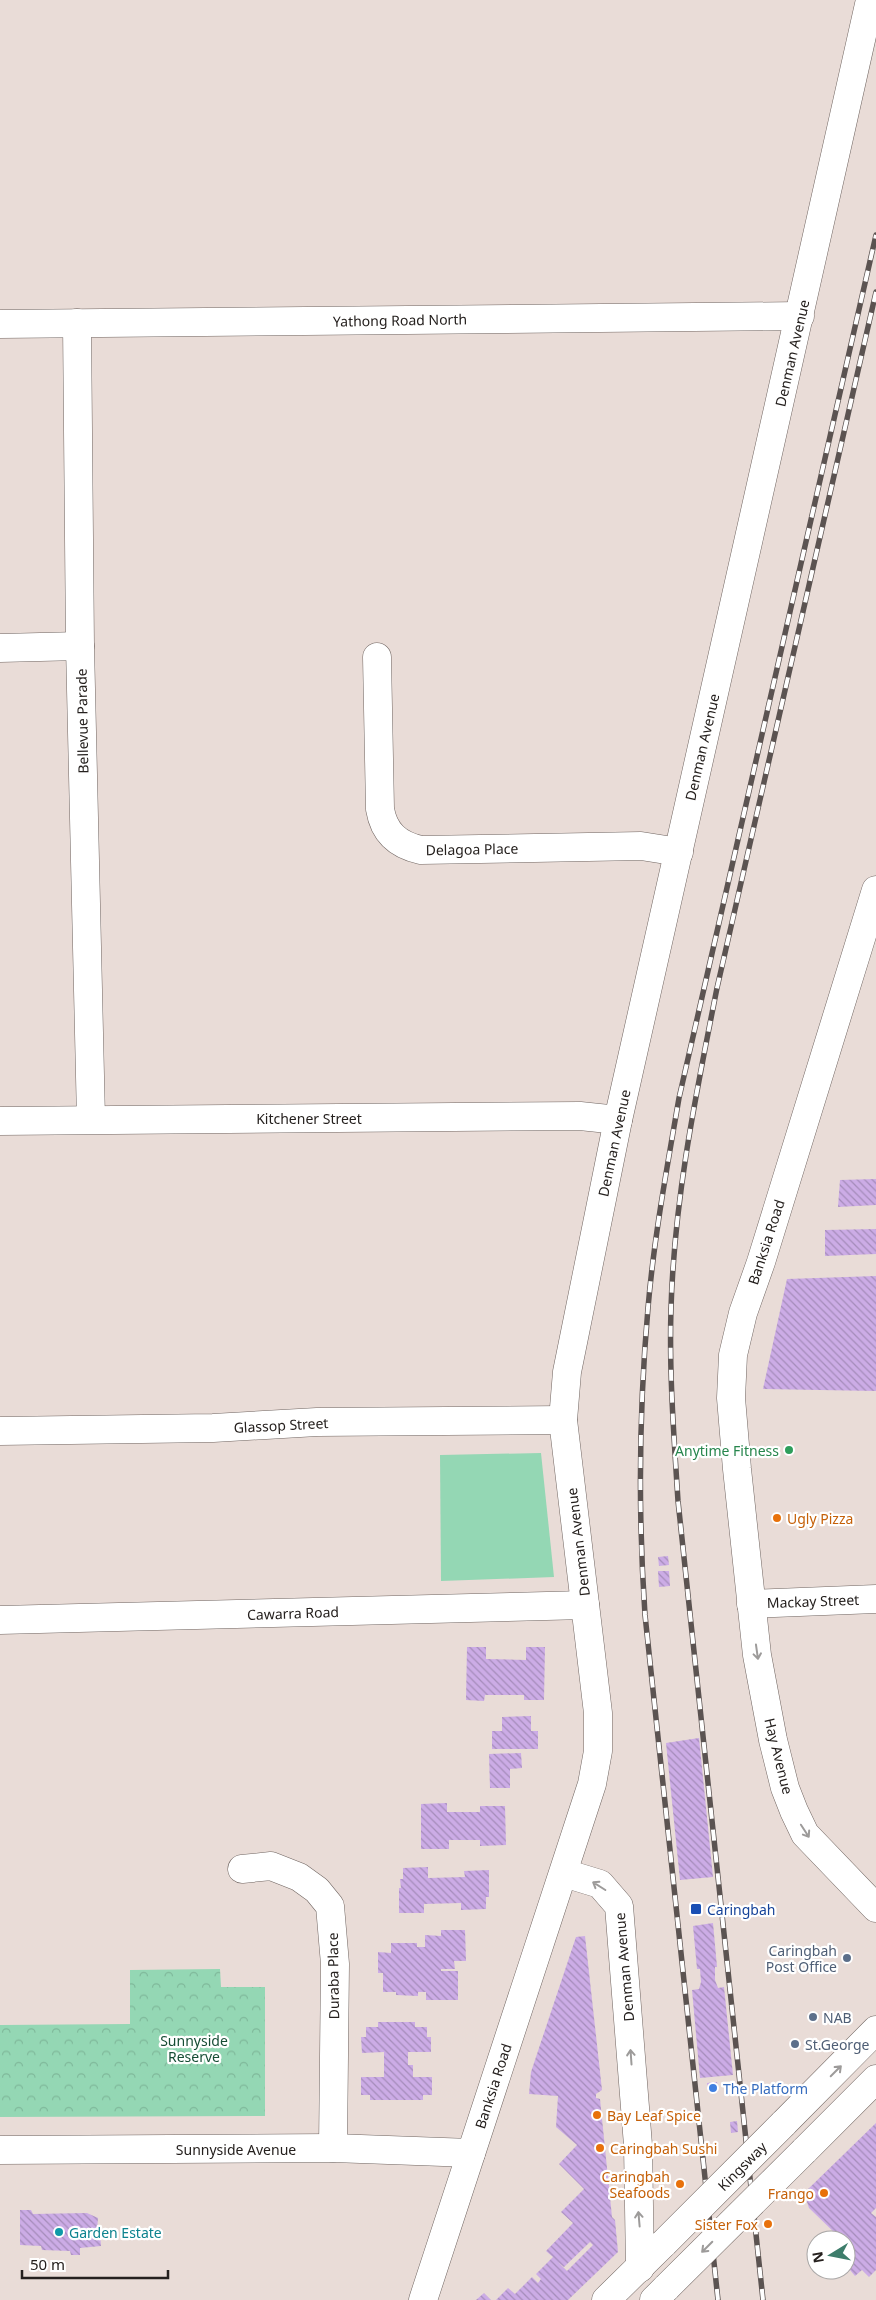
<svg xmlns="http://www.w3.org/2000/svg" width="876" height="2300" viewBox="0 0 876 2300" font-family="'Noto Sans',sans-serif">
	<defs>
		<pattern id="park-crowns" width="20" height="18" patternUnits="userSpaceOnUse" patternTransform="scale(1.25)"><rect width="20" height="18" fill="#94d7b4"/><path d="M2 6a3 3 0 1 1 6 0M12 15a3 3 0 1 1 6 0" fill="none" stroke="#7fb89a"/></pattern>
		<pattern id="building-back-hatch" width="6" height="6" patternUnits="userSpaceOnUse" patternTransform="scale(1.25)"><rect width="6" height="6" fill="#ccace6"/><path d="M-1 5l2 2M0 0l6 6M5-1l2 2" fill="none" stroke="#a58cba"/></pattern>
	</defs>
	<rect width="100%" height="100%" fill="#e9dcd7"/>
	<!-- grass -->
	<polygon fill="#94d7b4" points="541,1453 554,1577 441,1581 440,1455"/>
	<!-- park -->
	<polygon fill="url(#park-crowns)" points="220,1969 221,1987 265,1987 265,2116 0,2117 0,2025 130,2024 130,1970"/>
	<!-- building -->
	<g fill="url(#building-back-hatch)" fill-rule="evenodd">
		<polygon points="876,1179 876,1205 838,1207 840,1180"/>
		<polygon points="876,1229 876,1254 825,1256 825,1230"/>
		<polygon points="876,1276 876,1391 763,1389 787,1279"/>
		<polygon points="668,1556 669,1565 659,1566 658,1557"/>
		<polygon points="658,1571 669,1571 670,1586 659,1587"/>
		<polygon points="467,1647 486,1647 486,1659 526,1660 526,1647 545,1647 544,1700 524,1700 524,1695 485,1695 484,1701 466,1700"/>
		<polygon points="531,1716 531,1731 538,1731 538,1749 492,1749 492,1731 502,1731 502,1717"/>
		<polygon points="699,1738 713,1877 680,1880 666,1743"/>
		<polygon points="521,1753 522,1768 510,1769 510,1788 490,1788 489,1754"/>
		<polygon points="447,1803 447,1812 480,1812 480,1806 505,1806 506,1845 480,1846 480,1840 449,1840 449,1849 421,1849 421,1804"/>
		<polygon points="428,1867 428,1878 465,1877 464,1871 489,1870 489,1897 486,1897 486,1909 461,1910 461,1903 424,1904 424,1913 399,1913 399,1888 401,1888 400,1879 403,1879 403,1868"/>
		<polygon points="713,1923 717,1967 715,1967 715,1980 718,1988 724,1987 733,2075 700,2078 692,1990 699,1989 701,1982 700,1969 697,1969 693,1926"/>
		<polygon points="441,1930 465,1930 466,1961 454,1961 455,1969 441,1969 441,1971 458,1971 458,2000 426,2000 426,1992 418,1992 418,1996 396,1995 396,1992 383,1992 383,1973 378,1973 378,1952 391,1953 391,1943 417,1943 417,1947 425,1947 425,1935 441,1936"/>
		<path d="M585 1936 602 2090 596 2094V2098L600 2099 612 2217 615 2220 618 2252 568 2300H496L508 2288 515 2294 532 2277 538 2283 541 2279 536 2274 553 2257 546 2251 573 2223 561 2212 584 2189 559 2164 577 2145 556 2127 558 2096 529 2094 531 2072 576 1937ZM590 2242 593 2245 567 2271 558 2262 564 2267Z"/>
		<polygon points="378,2022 415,2022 415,2027 427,2027 427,2037 431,2037 431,2052 408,2052 408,2065 413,2065 413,2077 432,2077 432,2095 423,2095 423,2100 370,2100 370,2095 361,2095 361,2077 384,2077 384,2052 362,2053 361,2037 366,2037 366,2027 378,2027"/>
		<polygon points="717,2082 718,2092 709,2093 707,2083"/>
		<polygon points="737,2121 738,2132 731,2133 730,2122"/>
		<polygon points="876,2123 876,2208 871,2213 876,2217 876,2270 869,2277 862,2270 855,2276 850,2270 846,2274 842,2270 846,2270 846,2240 836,2240 839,2237 809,2208 804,2193"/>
		<polygon points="20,2210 31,2210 33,2214 87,2213 98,2218 97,2230 98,2234 100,2234 101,2246 80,2248 80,2255 71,2255 70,2251 42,2250 41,2246 20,2245"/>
		<polygon points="484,2293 491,2300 476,2300"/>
	</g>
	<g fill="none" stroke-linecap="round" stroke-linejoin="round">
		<!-- minor casing -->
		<g stroke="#706561" stroke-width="29">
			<g id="minor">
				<polyline points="77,323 80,646 91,1119"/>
				<polyline points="0,324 800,316"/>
				<polyline points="0,648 80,646"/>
				<path d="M377 657 380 809C384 833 398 845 421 850L641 846 679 852"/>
				<polyline points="876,890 761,1262 743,1313 733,1355 731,1398 737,1469 757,1655 773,1740 785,1788 794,1811 805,1834 876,1908"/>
				<polyline points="0,1121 580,1116 618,1120"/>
				<polyline points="0,1431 213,1428 317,1422 563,1420"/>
				<polyline points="751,1604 876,1599"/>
				<polyline points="0,1620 585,1605"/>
				<polyline points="242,1869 271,1866 299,1877 317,1890 330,1906 335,1964 333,2148"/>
				<polyline points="564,1873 600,1884 619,1906 638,2145 640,2268"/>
				<polyline points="0,2150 333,2148 471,2153"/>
				<polyline points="423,2300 592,1784 598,1751 598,1713 563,1420 567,1372 618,1120 870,0"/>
			</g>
		</g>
		<!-- major casing -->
		<g stroke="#706561" stroke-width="29">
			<g id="major">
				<polyline points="783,2124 876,2030"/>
				<polyline points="804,2151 876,2079"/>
				<polyline points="606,2300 664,2243"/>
				<polyline points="654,2300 667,2287"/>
			</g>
		</g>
		<!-- minor -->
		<use href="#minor" stroke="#fff" stroke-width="28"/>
		<!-- major -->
		<use href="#major" stroke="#fff" stroke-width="28"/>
		<!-- rail casing -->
		<g stroke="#5b5351" stroke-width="5.5">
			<g id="rail">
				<path d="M718 2300 645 1615C638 1512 639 1410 648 1308 654 1237 667 1168 679 1098L876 235"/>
				<path d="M763 2300 678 1501C674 1437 669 1373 671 1309 674 1200 696 1094 717 988L876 292"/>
			</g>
		</g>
		<!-- rail -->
		<use href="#rail" stroke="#fff" stroke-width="4" stroke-dasharray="11" stroke-linecap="butt"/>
		<!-- major-bridge casing -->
		<g stroke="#706561" stroke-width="29" stroke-linecap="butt">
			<g id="major-bridge">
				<polyline points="664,2243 783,2124"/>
				<polyline points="667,2287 804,2151"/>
			</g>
		</g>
		<!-- major-bridge -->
		<use href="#major-bridge" stroke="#fff" stroke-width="28"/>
	</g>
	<!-- one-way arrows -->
	<defs><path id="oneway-shaft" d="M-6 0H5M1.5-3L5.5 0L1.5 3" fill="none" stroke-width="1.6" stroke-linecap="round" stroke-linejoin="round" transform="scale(1.25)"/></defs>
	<g stroke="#9d9b9a">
		<use href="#oneway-shaft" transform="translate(757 1652) rotate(82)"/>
		<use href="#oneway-shaft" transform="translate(805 1831) rotate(57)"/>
		<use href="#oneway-shaft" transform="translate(599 1886) rotate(-148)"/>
		<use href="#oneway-shaft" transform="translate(631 2057) rotate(-94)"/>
		<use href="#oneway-shaft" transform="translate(836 2071) rotate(-45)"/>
		<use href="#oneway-shaft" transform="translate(639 2219) rotate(-95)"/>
		<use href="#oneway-shaft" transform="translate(707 2247) rotate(135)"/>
	</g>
	<!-- markers -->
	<circle fill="#2e9e5b" stroke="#fff" stroke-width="2" cx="789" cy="1450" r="5"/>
	<g fill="#e8710a" stroke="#fff" stroke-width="2">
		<circle cx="777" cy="1518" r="5"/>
		<circle cx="597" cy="2115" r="5"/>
		<circle cx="600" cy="2148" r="5"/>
		<circle cx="680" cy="2184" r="5"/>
		<circle cx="824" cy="2193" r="5"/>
		<circle cx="768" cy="2224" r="5"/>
	</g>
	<rect fill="#1a4fb4" stroke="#fff" stroke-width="2" x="690" y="1903" width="12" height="12" rx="2.5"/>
	<g fill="#5c6f8a" stroke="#fff" stroke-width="2">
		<circle cx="847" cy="1958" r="5"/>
		<circle cx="813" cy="2017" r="5"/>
		<circle cx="795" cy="2044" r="5"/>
	</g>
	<circle fill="#3f7fe0" stroke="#fff" stroke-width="2" cx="713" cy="2088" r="5"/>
	<circle fill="#0f9aa8" stroke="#fff" stroke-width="2" cx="59" cy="2232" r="5"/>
	<g text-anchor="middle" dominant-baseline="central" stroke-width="4.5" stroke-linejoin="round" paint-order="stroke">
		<!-- street labels -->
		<g font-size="14" fill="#25201e" stroke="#fff">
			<text transform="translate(400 320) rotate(-1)">Yathong Road North</text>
			<text transform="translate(792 353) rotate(-77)">Denman Avenue</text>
			<text transform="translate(82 721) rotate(-91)">Bellevue Parade</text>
			<text transform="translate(702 747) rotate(-77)">Denman Avenue</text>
			<text transform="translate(472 849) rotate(-1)">Delagoa Place</text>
			<text x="309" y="1118">Kitchener Street</text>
			<text transform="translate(614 1143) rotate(-78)">Denman Avenue</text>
			<text transform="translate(766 1242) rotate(-72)">Banksia Road</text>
			<text transform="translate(281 1425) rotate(-3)">Glassop Street</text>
			<text transform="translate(578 1542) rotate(-97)">Denman Avenue</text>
			<text transform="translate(813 1601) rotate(-2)">Mackay Street</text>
			<text transform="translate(293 1613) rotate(-2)">Cawarra Road</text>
			<text transform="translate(779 1756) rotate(76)">Hay Avenue</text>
			<text transform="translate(624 1967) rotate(-95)">Denman Avenue</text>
			<text transform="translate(333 1976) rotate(-91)">Duraba Place</text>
			<text transform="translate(493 2086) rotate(-72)">Banksia Road</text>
			<text x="236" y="2149">Sunnyside Avenue</text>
			<text transform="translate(742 2166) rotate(-45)">Kingsway</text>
		</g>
		<!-- leisure labels -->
		<g font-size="14" fill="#27864d" stroke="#fff" text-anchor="end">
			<text x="779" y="1450">Anytime Fitness</text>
		</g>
		<!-- food labels -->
		<g font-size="14" fill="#c56008" stroke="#fff" text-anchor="start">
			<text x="787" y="1518">Ugly Pizza</text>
			<text x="607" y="2115">Bay Leaf Spice</text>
			<text x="610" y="2148">Caringbah Sushi</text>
			<text x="670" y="2176" text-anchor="end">Caringbah<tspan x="670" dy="16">Seafoods</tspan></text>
			<text x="814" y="2193" text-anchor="end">Frango</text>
			<text x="758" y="2224" text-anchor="end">Sister Fox</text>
		</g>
		<!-- transit labels -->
		<g font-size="14" fill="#164399" stroke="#fff" text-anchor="start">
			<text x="707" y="1909">Caringbah</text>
		</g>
		<!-- service labels -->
		<g font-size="14" fill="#4e5e75" stroke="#fff" text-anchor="start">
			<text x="837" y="1950" text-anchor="end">Caringbah<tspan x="837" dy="16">Post Office</tspan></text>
			<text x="823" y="2017">NAB</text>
			<text x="805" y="2044">St.George</text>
		</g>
		<!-- park labels -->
		<g font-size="14" fill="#164d35" stroke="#fff">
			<text x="194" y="2040">Sunnyside<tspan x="194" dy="16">Reserve</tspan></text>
		</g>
		<!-- shop labels -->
		<g font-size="14" fill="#366cbe" stroke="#fff" text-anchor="start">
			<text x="723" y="2088">The Platform</text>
		</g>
		<!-- culture labels -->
		<g font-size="14" fill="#0d838f" stroke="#fff" text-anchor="start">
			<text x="69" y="2232">Garden Estate</text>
		</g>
	</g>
	<!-- north arrow -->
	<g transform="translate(831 2255) rotate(260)"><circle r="24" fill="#ffffff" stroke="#a8a6a5"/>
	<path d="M0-4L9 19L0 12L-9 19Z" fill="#3d7d6b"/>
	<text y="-8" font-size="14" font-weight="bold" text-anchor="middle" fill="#25201e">N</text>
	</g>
	<!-- scale -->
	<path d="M22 2270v8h146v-8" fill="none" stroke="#25201e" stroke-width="2.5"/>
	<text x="30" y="2270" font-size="15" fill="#25201e" stroke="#ffffff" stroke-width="4" paint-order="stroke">50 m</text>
</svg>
